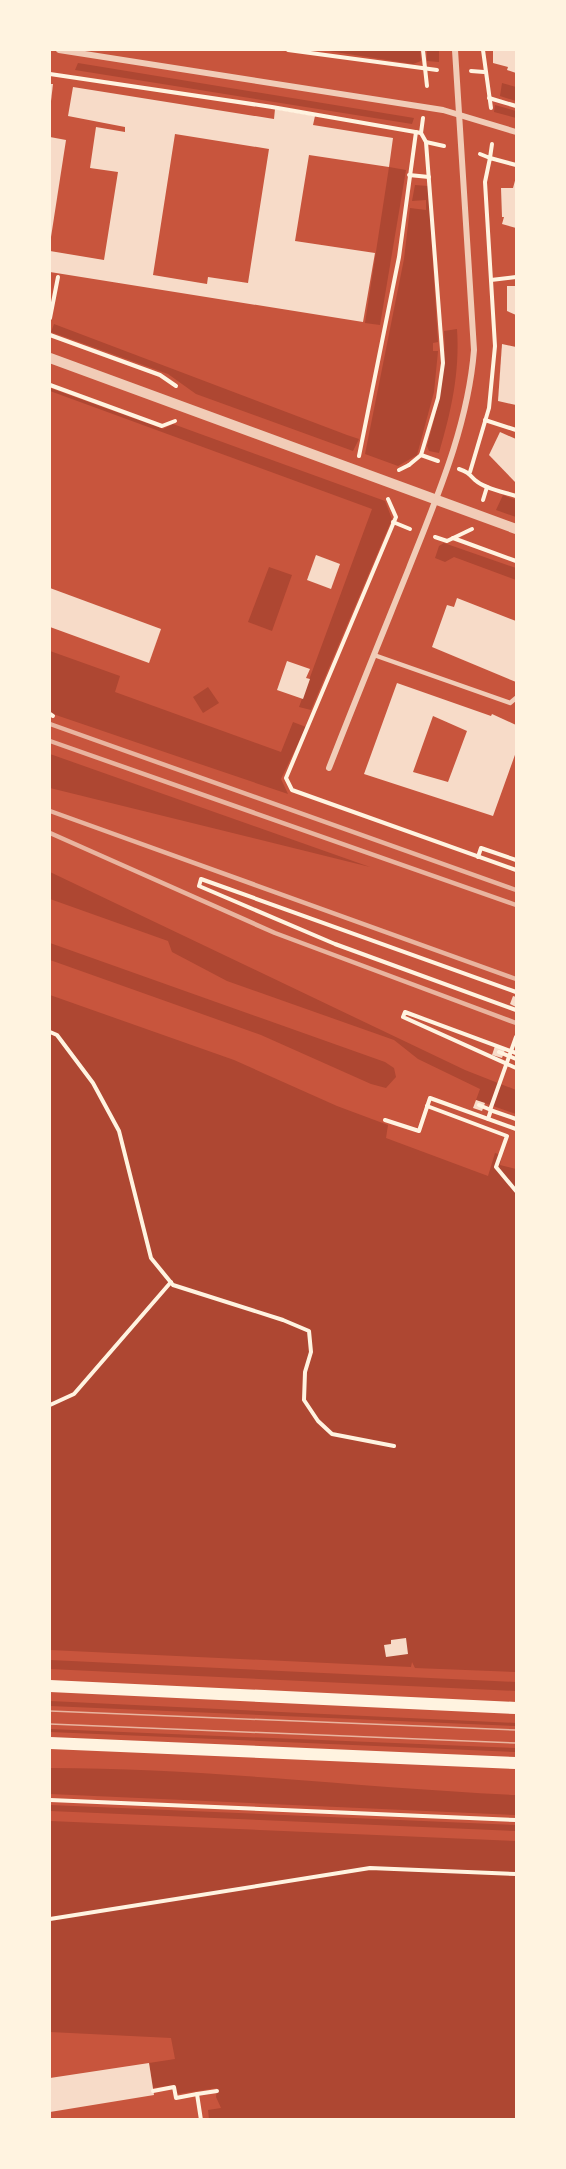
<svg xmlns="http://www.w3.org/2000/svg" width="566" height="2169" viewBox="0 0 566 2169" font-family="'Source Sans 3',sans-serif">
	<rect width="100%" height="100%" fill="#c8553d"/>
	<!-- green -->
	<g fill="#ae4732">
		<polygon points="322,50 420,50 421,61 413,64"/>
		<polygon points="427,50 439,50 439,62 427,61"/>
		<polygon points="78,63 414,118 412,124 75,70"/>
		<polygon points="502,83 516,87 516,101 500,96"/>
		<polygon points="495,105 516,111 516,118 494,112"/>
		<polygon points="389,167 406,170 380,325 365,323"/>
		<polygon points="415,185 428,186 438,342 433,343 433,351 438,351 434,392 417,455 398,466 365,454 404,259 410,208 426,210 426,200 412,201"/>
		<polygon points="54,324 347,435 359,439 353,451 196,394 168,374 51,332"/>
		<path d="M457 329C460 373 451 412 439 453L429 451 427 446C438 407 447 372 444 331Z"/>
		<polygon points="50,388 163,429 173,424 385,501 392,519 311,710 299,707 372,509 50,391"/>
		<polygon points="503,495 516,500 516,517 496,510"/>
		<polygon points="444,543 516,568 516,580 454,557 445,562 435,558 439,546"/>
		<polygon points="269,567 292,575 272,631 248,622"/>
		<polygon points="50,651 120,676 115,692 281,752 293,722 306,727 281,779 288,794 50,713"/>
		<polygon points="208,687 219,703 203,713 193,697"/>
		<polygon points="50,754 370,867 50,788"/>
		<polygon points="50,872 465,1070 516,1090 516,1114 476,1100 480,1089 418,1059 394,1040 227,981 172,952 168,941 50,899"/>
		<polygon points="50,943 385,1062 394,1068 396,1077 386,1088 371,1084 261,1035 50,960"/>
		<polygon points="50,995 234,1060 337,1106 388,1125 386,1138 488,1176 495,1153 502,1155 500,1165 516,1169 516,1672 415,1668 412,1662 411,1667 50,1650"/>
		<polygon points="50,1660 516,1682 516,1691 50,1669"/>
		<polygon points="50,1701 516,1723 516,1726 50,1706"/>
		<polygon points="50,1729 516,1748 516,1752 50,1732"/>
		<path d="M50 1768C206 1768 361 1788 516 1795V1815L50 1794Z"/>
		<polygon points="50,1805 516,1825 516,1831 50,1811"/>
		<polygon points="50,1821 516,1841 516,2119 209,2119 208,2110 221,2108 216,2097 217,2088 178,2094 174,2085 153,2088 149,2063 175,2059 171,2038 50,2032"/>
	</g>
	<!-- building -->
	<g fill="#f7dbc8" fill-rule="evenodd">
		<polygon points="493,50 516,50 516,73 507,70 508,67 493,63"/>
		<polygon points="50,84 53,84 51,101 50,101"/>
		<path d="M73 87 274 119 275 109 315 116 313 125 393 138 389 167 309 155 295 241 375 253 363 322 50 272V251L104 260 118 172 90 168 96 127 125 132V127L68 116ZM175 134 269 149 248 283 208 277 207 284 153 275Z"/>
		<polygon points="50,137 66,140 51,237 50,237"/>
		<polygon points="516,177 516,228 502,224 504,217 502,217 501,188 513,188"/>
		<polygon points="507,286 516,286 516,315 507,311"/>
		<polygon points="502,344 516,347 516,405 498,401"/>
		<polygon points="500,432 516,439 516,483 489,455"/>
		<polygon points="316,555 340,564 331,589 307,580"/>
		<polygon points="50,588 161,629 149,663 50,627"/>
		<polygon points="457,598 516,621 516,682 432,647 447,605 454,607"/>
		<polygon points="287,661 310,669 306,678 310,679 303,699 277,690"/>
		<path d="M397 683 491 716 492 714 516 725V752L493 816 364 774ZM433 716 467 731 448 782 413 772Z"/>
		<polygon points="513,996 516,997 516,1007 510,1004"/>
		<polygon points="495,1046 505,1050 502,1058 492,1055"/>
		<polygon points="476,1100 485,1103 482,1111 473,1108"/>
		<polygon points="406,1638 408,1654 386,1657 384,1645 391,1644 391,1640"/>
		<polygon points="149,2063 154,2095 50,2112 50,2078"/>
	</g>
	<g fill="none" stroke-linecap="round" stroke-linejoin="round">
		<!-- path -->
		<g stroke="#fff3e0" stroke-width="4">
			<polyline points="288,50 437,70"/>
			<polyline points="423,50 427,86"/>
			<polyline points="483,50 491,108"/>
			<polyline points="471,71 484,72"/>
			<polyline points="50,74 272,107 421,133 423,118"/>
			<polyline points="489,98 516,106"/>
			<polyline points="421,133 426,142 444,146"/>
			<polyline points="480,154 490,158 492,144"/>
			<polyline points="409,175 429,177"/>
			<polyline points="491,280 516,277"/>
			<polyline points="50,318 58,277"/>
			<polyline points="50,335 160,375 176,386"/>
			<polyline points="50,385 162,426 175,421"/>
			<polyline points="485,420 516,430"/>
			<polyline points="421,455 438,461"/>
			<polyline points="359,456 399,257 416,132"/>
			<polyline points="409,465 421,455 438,398 443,363 426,142"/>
			<path d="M459 469C468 472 469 474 475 480 485 489 504 492 516 496"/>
			<polyline points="399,470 409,465"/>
			<polyline points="470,472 489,408 495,346 485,182 490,158 516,165"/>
			<polyline points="388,499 396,517 286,778 292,790 516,870"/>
			<polyline points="483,500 487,487"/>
			<polyline points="393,522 410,529"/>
			<polyline points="435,537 447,541 472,529"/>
			<polyline points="453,538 516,561"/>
			<polyline points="50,714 53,716"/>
			<polyline points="478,857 481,848 516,860"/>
			<polyline points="516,992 201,879 199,886 335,944 516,1010"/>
			<polyline points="50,1032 57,1035 93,1083 119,1131 151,1258 173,1285 283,1320 309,1331 311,1352 305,1372 304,1400 318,1421 332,1434 394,1446"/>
			<polyline points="516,1037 490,1110 516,1119"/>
			<polyline points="499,1052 516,1059"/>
			<polyline points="516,1053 405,1012 403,1017 516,1068"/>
			<polyline points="479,1105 491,1110 488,1119"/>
			<polyline points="427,1106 507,1136 496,1167 516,1191"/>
			<polyline points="385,1120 419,1131 430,1098 516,1129"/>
			<polyline points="50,1405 74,1394 171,1282"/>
			<polyline points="50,1800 516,1820"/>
			<polyline points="50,1919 370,1868 516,1874"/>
			<polyline points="153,2091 174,2087 176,2098 197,2094"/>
			<polyline points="71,2120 85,2120"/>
			<polyline points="201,2120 197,2094 217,2091"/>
		</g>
		<!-- service -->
		<polyline stroke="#f1ccb7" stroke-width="4.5" points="374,655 510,703 516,698"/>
		<!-- minor -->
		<g stroke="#f1ccb7" stroke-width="6">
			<polyline points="59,50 443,110 516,132"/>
			<path d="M329 768C355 701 382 635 409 568 437 497 468 426 474 350L455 50"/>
		</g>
		<!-- tertiary -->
		<polyline stroke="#f1ccb7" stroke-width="10" points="50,358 516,529"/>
		<!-- secondary -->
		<g stroke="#fff3e0" stroke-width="12">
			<polyline points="50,1686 516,1708"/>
			<polyline points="50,1743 516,1763"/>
		</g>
		<!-- tram -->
		<g stroke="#e9b49f" stroke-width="1.5">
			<polyline points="50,1711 516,1730"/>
			<polyline points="50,1724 516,1743"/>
		</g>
		<!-- rail -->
		<g stroke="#e9b49f" stroke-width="4.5">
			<polyline points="50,724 516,890"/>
			<polyline points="50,741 516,905"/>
			<polyline points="50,811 516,979"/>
			<polyline points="50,833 275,933 516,1023"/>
		</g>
	</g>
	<!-- border -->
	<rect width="566" height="2169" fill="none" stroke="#fff3e0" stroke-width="102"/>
</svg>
